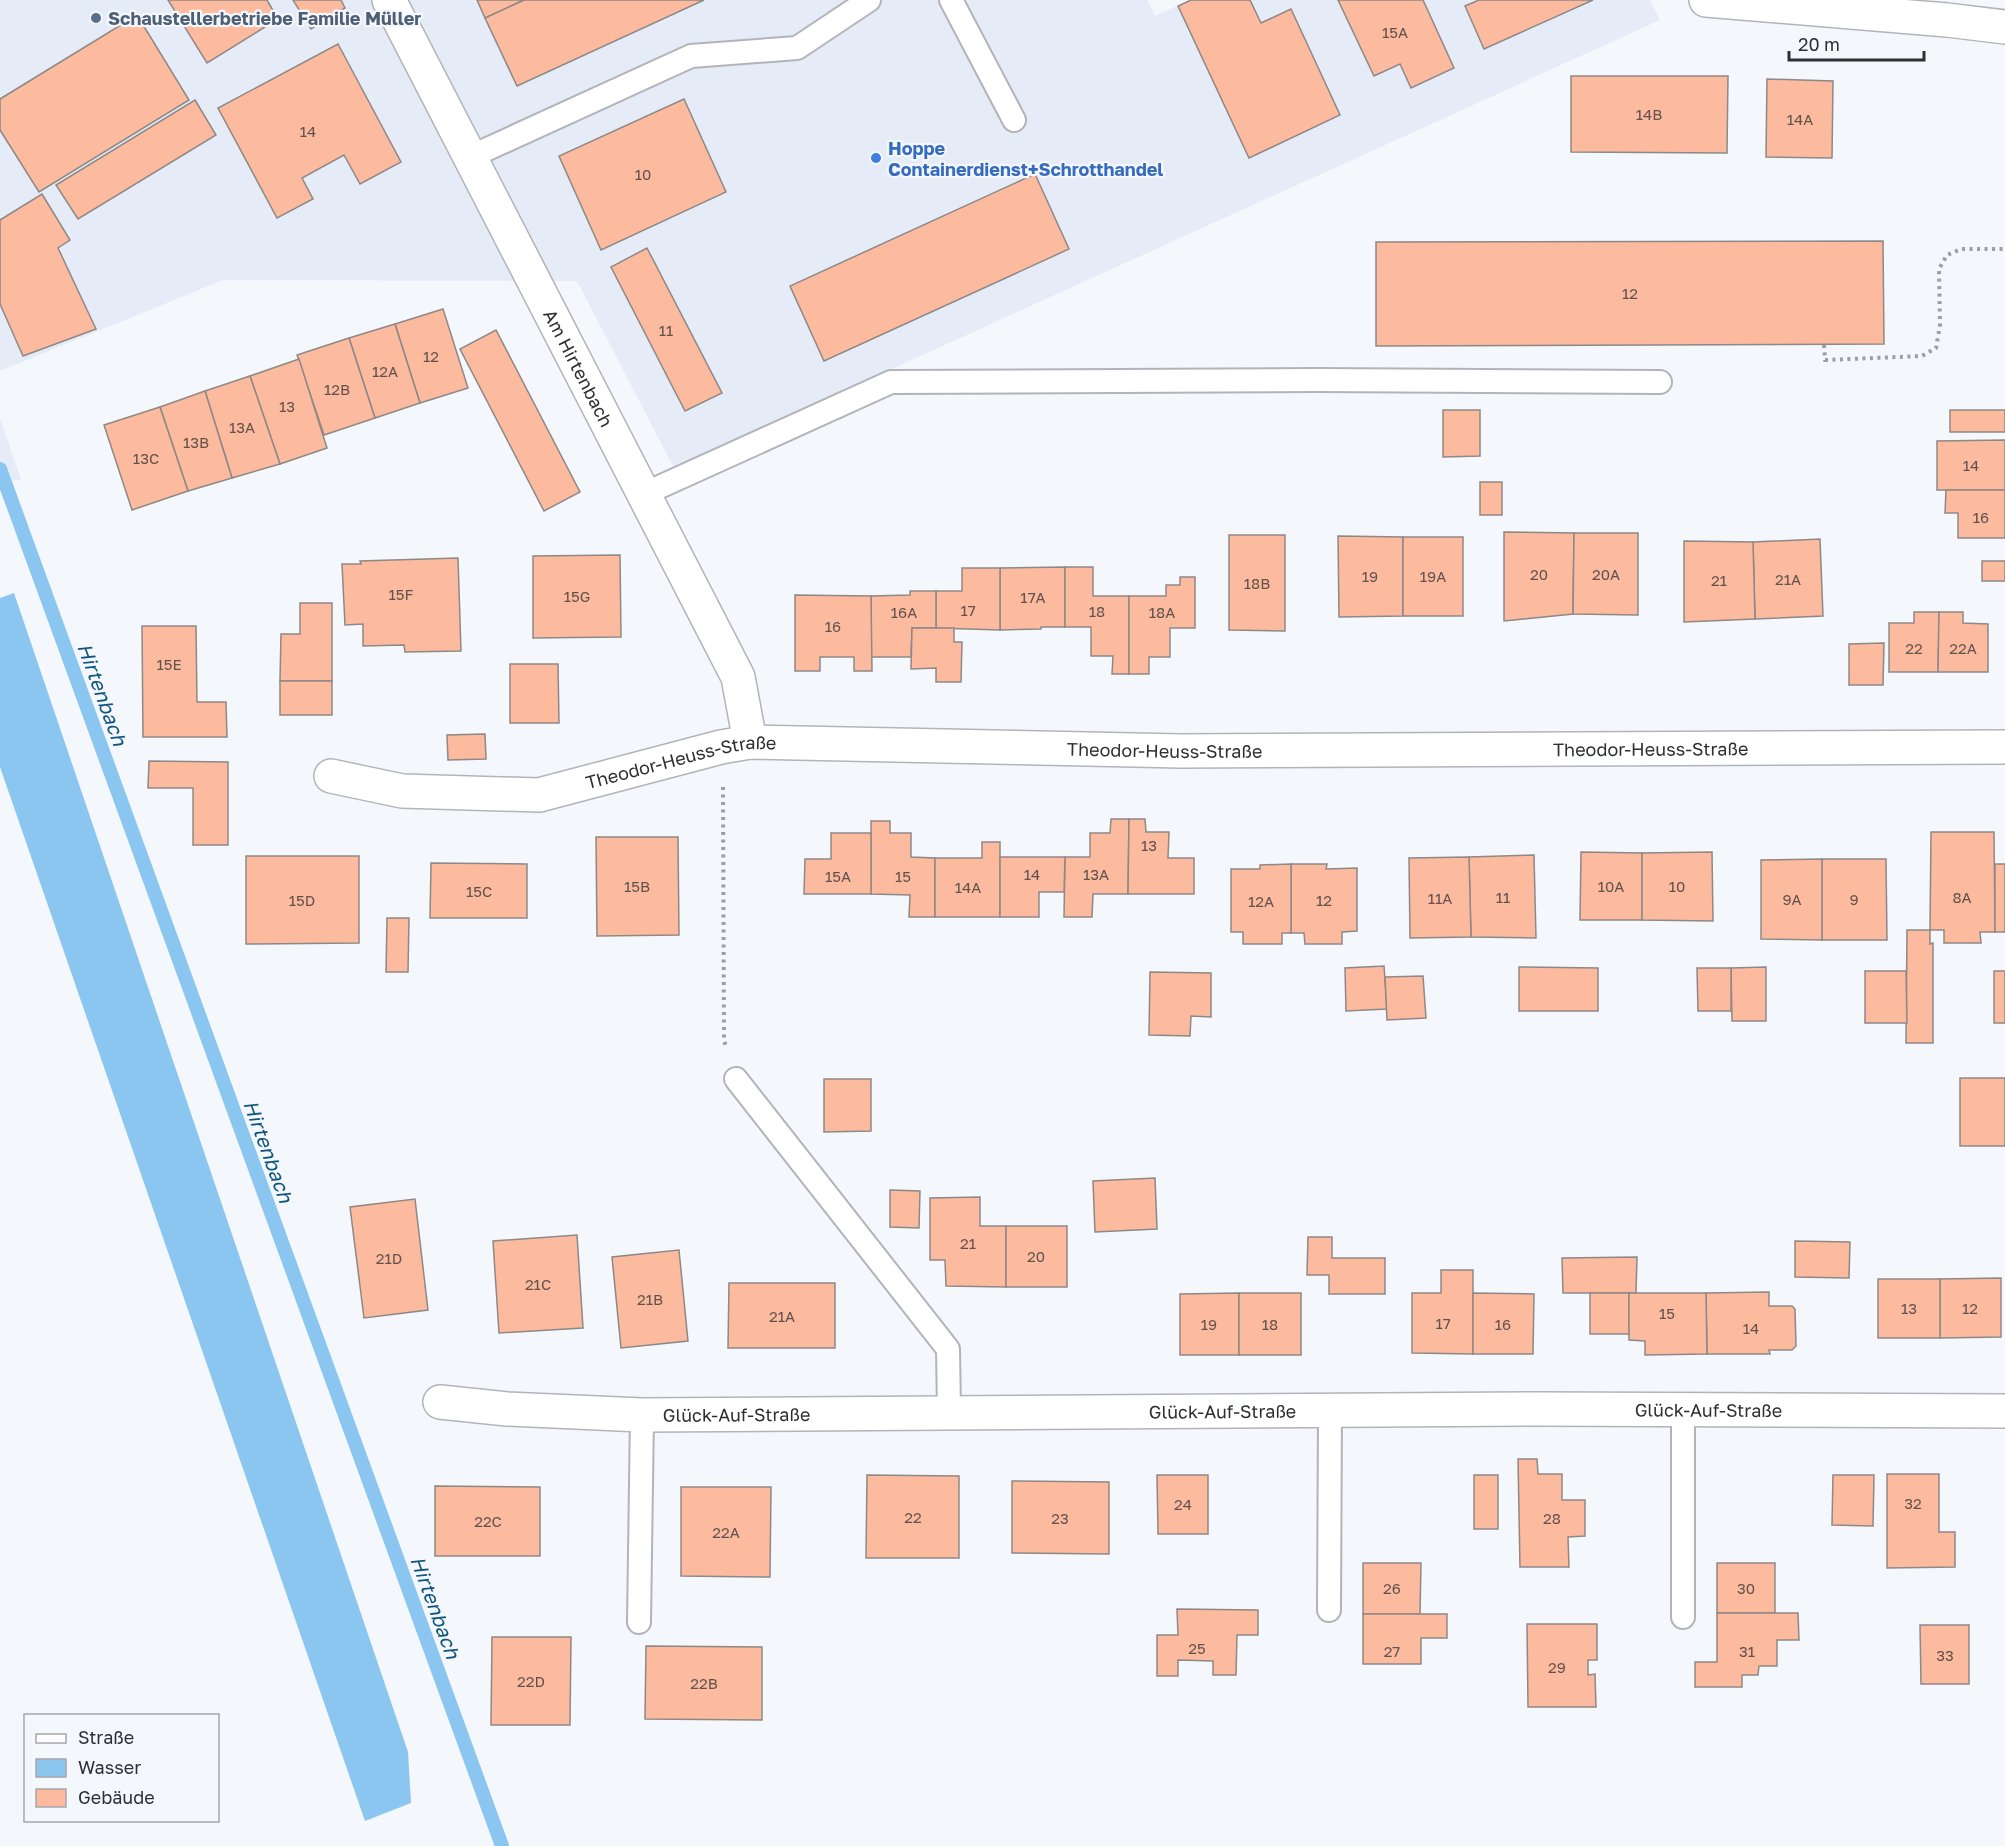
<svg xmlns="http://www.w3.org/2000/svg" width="2005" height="1846" viewBox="0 0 2005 1846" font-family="'Golos Text',sans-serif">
	<rect width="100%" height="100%" fill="#f4f7fc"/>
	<!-- built -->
	<g fill="#e5ebf7">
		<polygon points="0,0 1147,0 1155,16 1190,0 1650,0 1660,20 674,468 577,281 223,280 0,371"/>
		<polygon points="0,418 21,480 0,481"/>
	</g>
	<!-- water -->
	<polygon fill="#8bc6f0" points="14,593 408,1752 411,1803 365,1821 0,767 0,598"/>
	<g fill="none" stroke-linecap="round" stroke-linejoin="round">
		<!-- stream -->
		<polyline stroke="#8bc6f0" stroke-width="14" points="0,469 502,1846"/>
	</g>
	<!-- building -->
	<g fill="#fcba9f" stroke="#8e8886" stroke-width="1.5">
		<polygon points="168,0 267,0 278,19 207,63"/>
		<polygon points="293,0 341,0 345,8 311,29"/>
		<polygon points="477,0 524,0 485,18"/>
		<polygon points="524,0 704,0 517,86 485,18"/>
		<polygon points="1191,0 1250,0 1261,23 1291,9 1340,115 1249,158 1178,6"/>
		<polygon points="1338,0 1423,0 1454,68 1411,88 1400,64 1374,76"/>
		<polygon points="1479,0 1593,0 1484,49 1465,6"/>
		<polygon points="137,15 189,100 39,192 0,130 0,99"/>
		<polygon points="338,44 401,162 360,184 344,155 302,178 313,199 277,218 218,108"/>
		<polygon points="1571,76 1728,76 1727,153 1571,152"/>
		<polygon points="1767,79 1833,81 1832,158 1766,157"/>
		<polygon points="684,99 726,192 601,250 559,156"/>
		<polygon points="195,100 216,135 78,219 56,185"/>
		<polygon points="1035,174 1069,249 824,361 790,286"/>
		<polygon points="42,194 70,240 58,248 96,329 23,356 0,304 0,220"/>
		<polygon points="1883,241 1884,344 1376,346 1376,242"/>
		<polygon points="647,248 722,393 685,411 611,267"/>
		<polygon points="443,309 468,388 420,403 395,324"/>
		<polygon points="395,324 420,403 375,418 349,338"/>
		<polygon points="496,330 580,492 544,511 460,349"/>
		<polygon points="349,338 375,418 324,435 297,355"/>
		<polygon points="299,359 327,448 280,464 250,376"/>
		<polygon points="250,376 280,464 232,478 205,391"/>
		<polygon points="205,391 232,478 188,491 160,407"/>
		<polygon points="160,407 188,491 132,510 104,425"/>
		<polygon points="1443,410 1480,410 1480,456 1443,457"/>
		<rect x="1950" y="410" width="55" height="22"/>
		<polygon points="2005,440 2005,490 1937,490 1937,441"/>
		<rect x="1480" y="482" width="22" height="33"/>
		<polygon points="1946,490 2005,490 2005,538 1958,538 1958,513 1945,513"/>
		<polygon points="1504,532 1574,533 1573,614 1504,621"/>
		<polygon points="1574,533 1638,533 1638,615 1573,614"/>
		<polygon points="1229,535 1285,535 1285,631 1229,630"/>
		<polygon points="1338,536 1403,537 1403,616 1339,617"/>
		<rect x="1403" y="537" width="60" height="79"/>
		<polygon points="1820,539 1823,616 1755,619 1753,542"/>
		<polygon points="1684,541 1753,542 1755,619 1684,622"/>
		<polygon points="620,555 621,637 533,638 533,556"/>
		<polygon points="458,558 461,651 405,652 404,645 363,646 363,624 345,625 342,564 361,564 360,561"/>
		<rect x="1982" y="561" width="23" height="20"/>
		<polygon points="1065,567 1065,627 1041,627 1041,629 1000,630 1000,568"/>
		<polygon points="1065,567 1093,567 1093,596 1129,596 1129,674 1112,674 1113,656 1091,656 1091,627 1065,627"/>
		<polygon points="962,568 1000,568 1000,630 936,628 936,591 962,591"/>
		<polygon points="1180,577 1195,577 1195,628 1170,628 1170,657 1149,657 1149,674 1129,674 1129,596 1166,596 1166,585 1180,585"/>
		<polygon points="910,591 936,591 936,628 912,628 911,657 871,657 871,596 910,595"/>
		<polygon points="795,595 871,596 872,671 854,671 854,657 820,657 820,671 795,671"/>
		<polygon points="300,603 332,603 332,681 280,681 281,634 300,634"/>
		<polygon points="1914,612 1939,612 1938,672 1889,672 1889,623 1914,623"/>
		<polygon points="1939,612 1963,612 1963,623 1988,624 1988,672 1938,672"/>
		<polygon points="142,626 196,626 197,702 226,702 227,737 143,737"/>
		<polygon points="912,628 954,628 954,642 962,642 961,682 936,682 936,668 911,669"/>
		<polygon points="1884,643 1883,685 1849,685 1849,644"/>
		<polygon points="510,664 558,664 559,723 510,723"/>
		<rect x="280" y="681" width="52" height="34"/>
		<polygon points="485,734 486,759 448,760 447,735"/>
		<polygon points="149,761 228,762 228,845 193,845 193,788 148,788"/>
		<polygon points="1111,819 1129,819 1128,894 1093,894 1092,917 1064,917 1065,857 1090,857 1090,833 1110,833"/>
		<polygon points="1129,819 1145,819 1146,832 1169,832 1168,858 1194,858 1194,894 1128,894"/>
		<polygon points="871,821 890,821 890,833 911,833 911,857 935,858 935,917 909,917 910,895 871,894"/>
		<polygon points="1931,832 1994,832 1995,932 1980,932 1981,943 1944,943 1944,930 1930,930"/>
		<polygon points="831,833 871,833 871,894 804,894 805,859 831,859"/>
		<polygon points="596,837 678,837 679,935 597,936"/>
		<polygon points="982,842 1000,842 1000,917 935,917 935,858 982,858"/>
		<polygon points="1581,852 1642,853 1642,920 1580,920"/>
		<polygon points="1712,852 1713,921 1642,920 1642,853"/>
		<polygon points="1534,855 1536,938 1471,937 1469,857"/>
		<polygon points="246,856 359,856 359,943 246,944"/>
		<polygon points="1000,857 1065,857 1064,892 1039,892 1039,917 1000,917"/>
		<polygon points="1469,857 1471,937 1410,938 1409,858"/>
		<polygon points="1822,859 1886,859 1887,940 1822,940"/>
		<polygon points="1822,859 1822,940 1761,939 1761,860"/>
		<polygon points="431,863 527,864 527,918 430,918"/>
		<polygon points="1291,864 1327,864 1326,869 1357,868 1357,931 1342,932 1342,944 1305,944 1304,933 1291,933"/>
		<polygon points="1291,864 1291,933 1282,933 1282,944 1243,944 1243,932 1231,932 1231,869 1260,869 1260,865"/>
		<rect x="1995" y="864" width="10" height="68"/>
		<polygon points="387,918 409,918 408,972 386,972"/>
		<polygon points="1907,930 1930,930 1930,944 1933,943 1933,1043 1906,1043"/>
		<polygon points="1384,966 1387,1009 1346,1011 1345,968"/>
		<polygon points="1519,967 1598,968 1598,1011 1519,1011"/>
		<polygon points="1766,967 1766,1021 1732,1021 1731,968"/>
		<polygon points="1697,968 1731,968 1731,1011 1698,1011"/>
		<polygon points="1865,971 1906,971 1907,1023 1865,1023"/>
		<rect x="1994" y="971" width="11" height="52"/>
		<polygon points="1150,972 1211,973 1211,1017 1191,1016 1190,1036 1149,1035"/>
		<polygon points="1423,976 1426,1018 1387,1020 1385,977"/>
		<rect x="1960" y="1078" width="45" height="68"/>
		<polygon points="824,1079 871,1079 871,1131 824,1132"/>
		<polygon points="1155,1178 1157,1229 1095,1232 1093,1181"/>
		<polygon points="890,1190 920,1191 919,1228 890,1227"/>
		<polygon points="980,1197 980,1226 1006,1226 1006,1287 946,1286 945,1260 930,1260 930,1198"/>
		<polygon points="415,1199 428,1310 364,1318 350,1207"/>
		<rect x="1006" y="1226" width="61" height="61"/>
		<polygon points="577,1235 583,1328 499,1333 493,1241"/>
		<polygon points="1308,1237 1332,1237 1332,1258 1385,1258 1385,1294 1329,1294 1329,1275 1307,1275"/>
		<polygon points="1795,1241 1850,1242 1849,1278 1795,1277"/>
		<polygon points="679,1250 688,1341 621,1348 612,1257"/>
		<polygon points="1637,1257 1636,1293 1563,1293 1562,1258"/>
		<polygon points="1441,1270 1473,1270 1473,1354 1412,1353 1412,1293 1441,1293"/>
		<polygon points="2001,1278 2001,1337 1940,1338 1940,1279"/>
		<rect x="1878" y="1279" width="62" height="59"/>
		<polygon points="729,1283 835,1283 835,1348 728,1348"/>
		<polygon points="1769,1292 1769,1306 1792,1306 1795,1309 1796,1346 1792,1350 1769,1350 1770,1354 1707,1354 1706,1293"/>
		<polygon points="1239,1293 1239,1355 1180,1355 1180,1294"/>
		<rect x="1239" y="1293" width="62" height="62"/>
		<polygon points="1473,1293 1534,1294 1533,1354 1473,1354"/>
		<rect x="1590" y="1293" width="39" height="41"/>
		<polygon points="1629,1293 1706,1293 1707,1354 1645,1355 1645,1341 1629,1340"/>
		<polygon points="1518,1459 1537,1459 1538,1474 1562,1474 1562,1500 1585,1500 1585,1536 1568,1537 1569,1567 1520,1567"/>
		<polygon points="1887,1474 1939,1474 1939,1532 1955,1532 1955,1567 1887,1568"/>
		<polygon points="867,1475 959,1476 959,1558 866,1558"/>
		<polygon points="1157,1475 1208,1475 1208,1534 1158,1534"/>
		<rect x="1474" y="1475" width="24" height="54"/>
		<polygon points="1833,1475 1874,1475 1873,1526 1832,1525"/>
		<polygon points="1012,1481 1109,1482 1109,1554 1012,1553"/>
		<polygon points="435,1486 540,1487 540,1556 435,1556"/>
		<polygon points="681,1487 771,1487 770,1577 681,1576"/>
		<polygon points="1363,1563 1421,1563 1420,1614 1363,1614"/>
		<rect x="1717" y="1563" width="58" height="50"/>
		<polygon points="1177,1609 1258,1610 1258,1635 1237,1635 1236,1675 1213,1675 1213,1661 1178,1660 1178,1676 1157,1676 1157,1635 1178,1635"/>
		<polygon points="1717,1613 1798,1613 1799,1640 1777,1640 1777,1666 1759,1666 1758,1675 1742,1675 1742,1687 1695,1687 1695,1662 1717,1662"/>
		<polygon points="1363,1614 1447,1614 1447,1638 1421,1638 1421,1664 1363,1664"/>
		<polygon points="1527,1624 1597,1624 1597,1660 1588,1660 1588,1675 1595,1674 1596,1707 1528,1707"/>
		<polygon points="1920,1625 1969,1625 1969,1684 1921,1684"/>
		<polygon points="492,1637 571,1637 570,1725 491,1725"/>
		<polygon points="646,1646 762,1647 762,1720 645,1719"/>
	</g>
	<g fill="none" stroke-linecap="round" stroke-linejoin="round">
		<!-- service casing -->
		<g stroke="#b2b4b9" stroke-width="26">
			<g id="service">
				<polyline points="951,0 1014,120"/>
				<polyline points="470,157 691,56 797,48 869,0"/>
				<polyline points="644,494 891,382 1318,380 1660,382"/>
				<polyline points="736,1079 948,1349 949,1412"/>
				<polyline points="1683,1410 1683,1617"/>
				<polyline points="1329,1610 1330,1411"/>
				<polyline points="639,1622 642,1415"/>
			</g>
		</g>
		<!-- minor casing -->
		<g stroke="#b2b4b9" stroke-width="36">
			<g id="minor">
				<path id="s1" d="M389 0 738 677 750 742"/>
				<polyline points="1706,0 1947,20 2005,27"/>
				<path id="s2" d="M331 776 402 791 539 795 721 747 750 742 1181 751 2005 747"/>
				<path id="s3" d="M440 1402 507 1409 642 1415 1539 1409 2005 1411"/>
			</g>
		</g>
		<!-- path -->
		<g stroke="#9c9ea2" stroke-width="4" stroke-dasharray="3 4.5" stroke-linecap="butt">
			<polyline points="1824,345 1825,360 1922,356 1936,348 1940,325 1939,269 1947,255 1961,249 2005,249"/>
			<polyline points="723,787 724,1041 726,1046"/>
		</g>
		<!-- service -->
		<use href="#service" stroke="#fff" stroke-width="22"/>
		<!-- minor -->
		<use href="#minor" stroke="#fff" stroke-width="33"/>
	</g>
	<!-- markers -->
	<circle fill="#5c6f8a" stroke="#f4f7fc" stroke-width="2" cx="96" cy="18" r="6"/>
	<circle fill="#3f7fe0" stroke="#f4f7fc" stroke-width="2" cx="876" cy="158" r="6"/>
	<g text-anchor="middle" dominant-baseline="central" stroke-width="4.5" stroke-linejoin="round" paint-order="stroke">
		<!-- number labels -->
		<g font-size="15" fill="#62524c">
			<text x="1395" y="32">15A</text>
			<text x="1649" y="114">14B</text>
			<text x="1800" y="119">14A</text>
			<text x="308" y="131">14</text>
			<text x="643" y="174">10</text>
			<text x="1630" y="293">12</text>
			<text x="666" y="330">11</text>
			<text x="431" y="356">12</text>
			<text x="385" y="371">12A</text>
			<text x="337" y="389">12B</text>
			<text x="287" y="406">13</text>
			<text x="242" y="427">13A</text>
			<text x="196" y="442">13B</text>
			<text x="146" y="458">13C</text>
			<text x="1971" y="465">14</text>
			<text x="1981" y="517">16</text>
			<text x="1539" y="574">20</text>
			<text x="1606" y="574">20A</text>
			<text x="1370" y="576">19</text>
			<text x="1433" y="576">19A</text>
			<text x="1788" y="579">21A</text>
			<text x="1719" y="580">21</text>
			<text x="1257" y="583">18B</text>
			<text x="401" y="594">15F</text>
			<text x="577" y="596">15G</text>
			<text x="1033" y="597">17A</text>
			<text x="968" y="610">17</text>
			<text x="1097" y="611">18</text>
			<text x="904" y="612">16A</text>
			<text x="1162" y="612">18A</text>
			<text x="833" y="626">16</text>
			<text x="1914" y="648">22</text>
			<text x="1963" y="648">22A</text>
			<text x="169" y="664">15E</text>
			<text x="1149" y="845">13</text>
			<text x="1032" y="874">14</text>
			<text x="1096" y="874">13A</text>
			<text x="838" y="876">15A</text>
			<text x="903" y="876">15</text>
			<text x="637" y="886">15B</text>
			<text x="1611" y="886">10A</text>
			<text x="1677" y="886">10</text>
			<text x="968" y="887">14A</text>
			<text x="479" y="891">15C</text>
			<text x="1503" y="897">11</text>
			<text x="1962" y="897">8A</text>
			<text x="1440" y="898">11A</text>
			<text x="1792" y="899">9A</text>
			<text x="1854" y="899">9</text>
			<text x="302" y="900">15D</text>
			<text x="1324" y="900">12</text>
			<text x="1261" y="901">12A</text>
			<text x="968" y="1243">21</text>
			<text x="1036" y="1256">20</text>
			<text x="389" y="1258">21D</text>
			<text x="538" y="1284">21C</text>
			<text x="650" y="1299">21B</text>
			<text x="1909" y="1308">13</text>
			<text x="1970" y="1308">12</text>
			<text x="1667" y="1313">15</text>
			<text x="782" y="1316">21A</text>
			<text x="1443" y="1323">17</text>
			<text x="1209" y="1324">19</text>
			<text x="1270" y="1324">18</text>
			<text x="1503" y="1324">16</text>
			<text x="1751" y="1328">14</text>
			<text x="1913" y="1503">32</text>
			<text x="1183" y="1504">24</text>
			<text x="913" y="1517">22</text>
			<text x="1060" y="1518">23</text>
			<text x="1552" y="1518">28</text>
			<text x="488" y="1521">22C</text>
			<text x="726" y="1532">22A</text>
			<text x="1392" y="1588">26</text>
			<text x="1746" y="1588">30</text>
			<text x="1197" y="1648">25</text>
			<text x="1392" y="1651">27</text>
			<text x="1747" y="1651">31</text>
			<text x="1945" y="1655">33</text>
			<text x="1557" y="1667">29</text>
			<text x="531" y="1681">22D</text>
			<text x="704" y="1683">22B</text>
		</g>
		<!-- service labels -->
		<g font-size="18" font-weight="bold" fill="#4e5e75" stroke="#f4f7fc" text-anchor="start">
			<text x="108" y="18">Schaustellerbetriebe Familie Müller</text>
		</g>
		<!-- shop labels -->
		<g font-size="18" font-weight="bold" fill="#366cbe" stroke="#f4f7fc" text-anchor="start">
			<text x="888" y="148">Hoppe<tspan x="888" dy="21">Containerdienst+Schrotthandel</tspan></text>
		</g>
		<!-- street labels -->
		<g font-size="18" fill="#2e2f31" stroke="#f4f7fc">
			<text stroke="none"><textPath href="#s1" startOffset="414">Am Hirtenbach</textPath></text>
			<text stroke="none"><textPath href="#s2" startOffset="1328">Theodor-Heuss-Straße</textPath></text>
			<text stroke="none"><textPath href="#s2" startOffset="842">Theodor-Heuss-Straße</textPath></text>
			<text stroke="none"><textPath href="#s2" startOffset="356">Theodor-Heuss-Straße</textPath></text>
			<text stroke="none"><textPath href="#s3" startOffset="1269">Glück-Auf-Straße</textPath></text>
			<text stroke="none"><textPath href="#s3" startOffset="783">Glück-Auf-Straße</textPath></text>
			<text stroke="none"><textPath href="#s3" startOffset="297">Glück-Auf-Straße</textPath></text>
		</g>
		<!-- water labels -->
		<g font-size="20" font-style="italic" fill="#0f557d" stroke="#f4f7fc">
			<text transform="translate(103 694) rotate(70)">Hirtenbach</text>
			<text transform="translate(269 1151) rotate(70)">Hirtenbach</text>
			<text transform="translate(436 1607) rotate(70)">Hirtenbach</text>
		</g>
	</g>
	<!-- legend -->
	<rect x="24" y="1714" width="195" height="108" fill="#f4f7fc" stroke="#a5a7ab" stroke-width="1.5"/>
	<rect x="36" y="1734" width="30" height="9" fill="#ffffff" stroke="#a5a7ab" stroke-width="1.5"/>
	<text x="78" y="1744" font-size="18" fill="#2e2f31">Straße</text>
	<rect x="36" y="1759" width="30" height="18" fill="#8bc6f0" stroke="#a5a7ab" stroke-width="1.5"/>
	<text x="78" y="1774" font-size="18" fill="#2e2f31">Wasser</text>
	<rect x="36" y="1789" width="30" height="18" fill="#fcba9f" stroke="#a5a7ab" stroke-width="1.5"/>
	<text x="78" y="1804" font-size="18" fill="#2e2f31">Gebäude</text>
	<!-- scale -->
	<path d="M1789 51v9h135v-9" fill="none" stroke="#2e2f31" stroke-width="3"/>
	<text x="1798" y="51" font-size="18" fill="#2e2f31" stroke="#f4f7fc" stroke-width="4.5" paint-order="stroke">20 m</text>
</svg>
